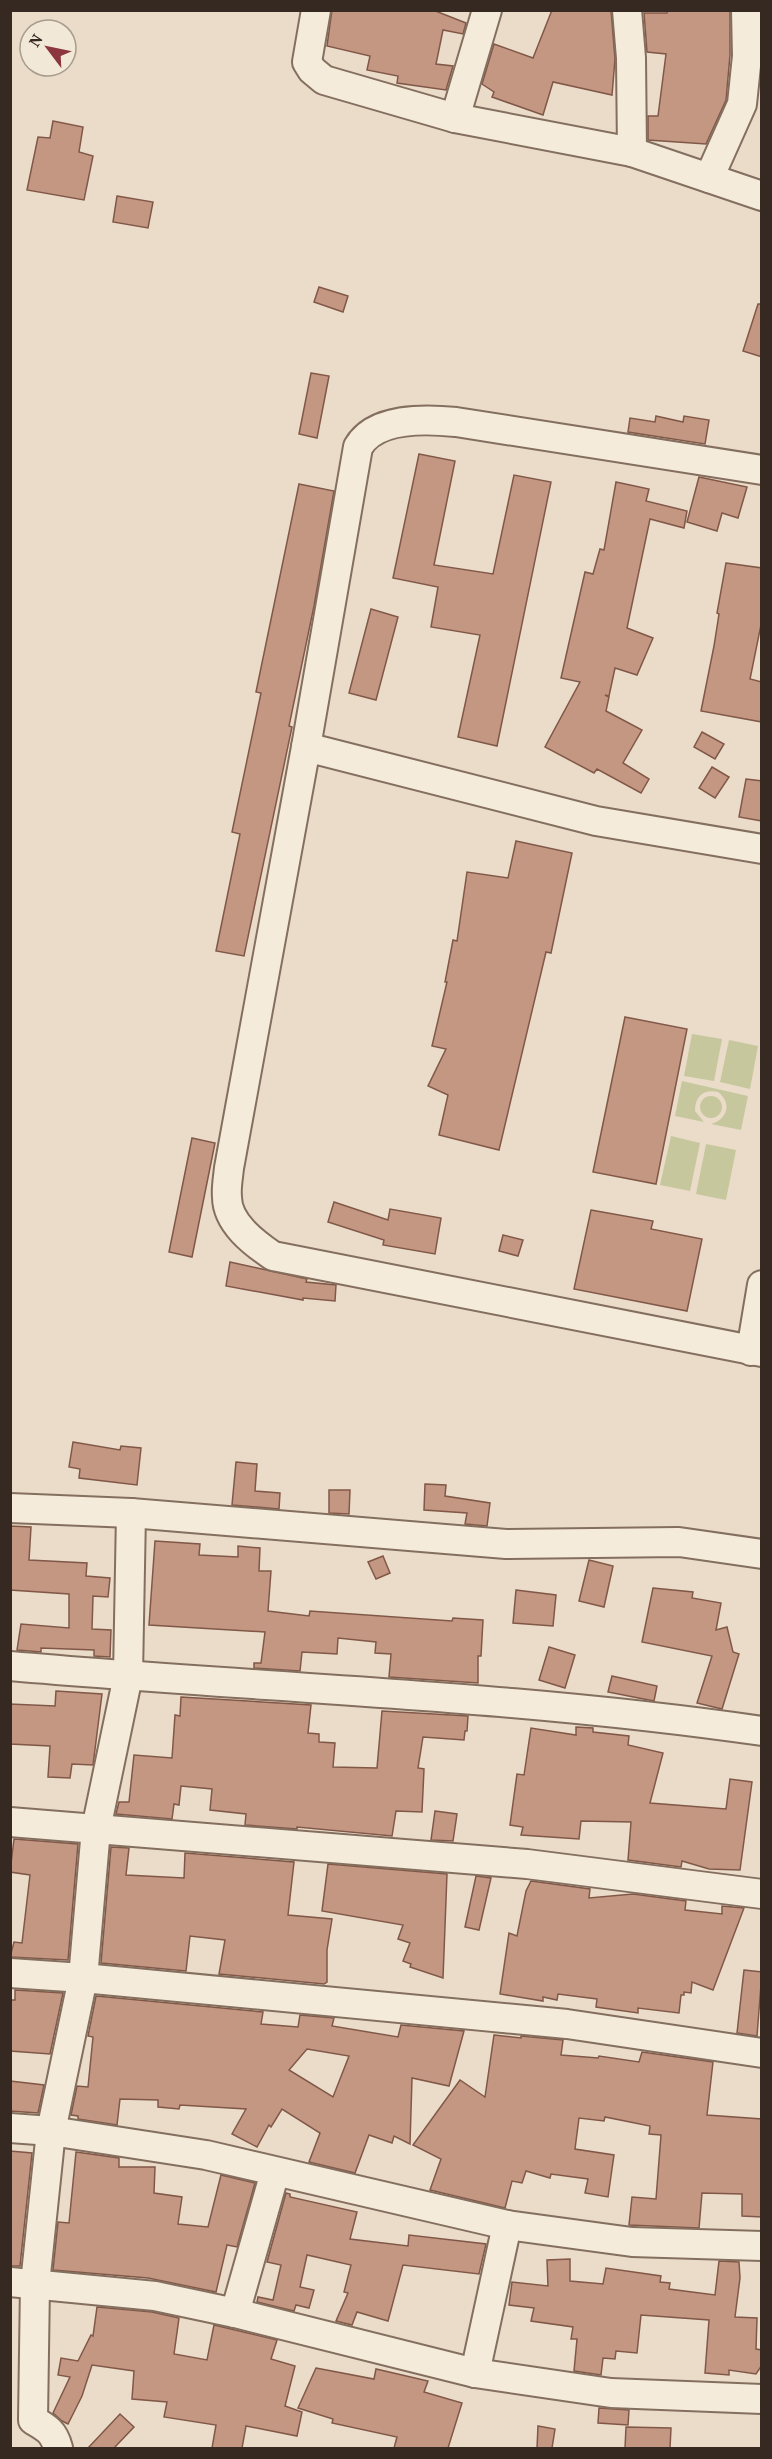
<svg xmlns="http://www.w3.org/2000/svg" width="772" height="2459" viewBox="0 0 772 2459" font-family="'Source Serif 4',serif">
	<rect width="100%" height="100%" fill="#eadcc9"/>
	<!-- green -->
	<g fill="#c7c79e">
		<polygon points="692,1034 722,1039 714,1081 684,1076"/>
		<polygon points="729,1040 758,1046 750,1089 720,1082"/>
		<path d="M682 1081 748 1096 741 1130 711 1124C728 1119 732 1103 718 1092 704 1089 695 1096 695 1111L704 1122 675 1116Z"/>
		<circle cx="711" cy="1107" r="11"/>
		<polygon points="671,1136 700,1143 690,1191 660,1185"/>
		<polygon points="706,1144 736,1150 726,1200 696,1194"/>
	</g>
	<!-- building -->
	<g fill="#c49783" stroke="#815848" stroke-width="1.5" fill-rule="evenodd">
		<polygon points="332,10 433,10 466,23 463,34 443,30 436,64 453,66 446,90 397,83 398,76 367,70 370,56 327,46"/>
		<polygon points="552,10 611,10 615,59 612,95 553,82 543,115 492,97 494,92 482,84 494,44 533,58"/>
		<polygon points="667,10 730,10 730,55 726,100 706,144 648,140 648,116 658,116 666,54 647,52 644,13 667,13"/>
		<polygon points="53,121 83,127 79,152 93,156 84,200 27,190 38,137 50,138"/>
		<polygon points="117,196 153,202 148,228 113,222"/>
		<polygon points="319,287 348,296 343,312 314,302"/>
		<polygon points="758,304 762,304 762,357 743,351"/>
		<polygon points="311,373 329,376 317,438 299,434"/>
		<polygon points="656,416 683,422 684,416 709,420 705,444 628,432 630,418 655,422"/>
		<polygon points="419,454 455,461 434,565 493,574 514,475 551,482 497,746 458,737 480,635 431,627 438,587 393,578"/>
		<polygon points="699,477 747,487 738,518 722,513 717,531 687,522"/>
		<polygon points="616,482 649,489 646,501 687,511 684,528 650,519 627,628 653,638 637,675 615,668 609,696 605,695 609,697 606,711 642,730 623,763 649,779 641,793 597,769 594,773 545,747 580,682 561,678 585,572 593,574 600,549 604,550"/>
		<polygon points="299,484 334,491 314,606 289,726 292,727 244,956 216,951 240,834 232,832 261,693 256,692"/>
		<polygon points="726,563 762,568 762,620 750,679 762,682 762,722 701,711 714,646 719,614 717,613"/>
		<polygon points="371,609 398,617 376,700 349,693"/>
		<polygon points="702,732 724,744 715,759 694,747"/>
		<polygon points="712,767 729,777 715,798 699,788"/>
		<polygon points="746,779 762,781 762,821 739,817"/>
		<polygon points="516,841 572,853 551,953 546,952 499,1150 439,1135 448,1095 428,1086 446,1049 432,1046 447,982 445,982 453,940 457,941 467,872 508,878"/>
		<polygon points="625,1017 687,1029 656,1184 593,1172"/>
		<polygon points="192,1138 215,1143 192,1257 169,1252"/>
		<polygon points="334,1202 388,1220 390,1209 441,1218 435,1254 383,1245 384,1240 328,1222"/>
		<polygon points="591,1210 653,1221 651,1229 702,1239 687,1311 574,1289"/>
		<polygon points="503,1235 523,1240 518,1256 499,1251"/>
		<polygon points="230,1262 307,1279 306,1282 336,1285 335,1301 303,1298 303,1300 226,1286"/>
		<polygon points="73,1442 120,1450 121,1446 141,1448 137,1485 79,1478 80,1469 69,1467"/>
		<polygon points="236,1462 257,1464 255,1491 280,1493 279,1509 232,1505"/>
		<polygon points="425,1484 446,1485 445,1496 490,1503 487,1526 465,1524 467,1513 424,1510"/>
		<polygon points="329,1490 350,1490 349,1514 329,1513"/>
		<polygon points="10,1526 31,1527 29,1560 87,1563 86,1576 110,1578 108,1597 93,1596 92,1629 111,1630 110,1657 94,1656 94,1650 41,1648 41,1652 17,1650 21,1624 69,1628 69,1594 10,1590"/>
		<polygon points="155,1541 200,1544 199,1555 238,1557 238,1546 260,1548 259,1571 271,1571 268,1611 309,1616 310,1611 452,1621 453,1618 483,1620 481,1656 478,1656 478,1683 389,1677 391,1654 375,1653 376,1642 338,1638 337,1654 302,1652 300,1671 254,1668 254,1663 261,1663 265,1632 149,1625"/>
		<polygon points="383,1556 390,1573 376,1579 368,1562"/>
		<polygon points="589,1560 613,1566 604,1607 579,1601"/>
		<polygon points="653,1588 693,1592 692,1598 721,1603 716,1630 727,1627 733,1652 739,1654 722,1709 697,1703 712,1656 642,1642"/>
		<polygon points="516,1590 556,1595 553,1626 513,1623"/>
		<polygon points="549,1647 575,1655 565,1688 539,1680"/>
		<polygon points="612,1676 657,1686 654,1701 608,1692"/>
		<polygon points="56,1691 102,1694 93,1765 72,1764 70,1778 48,1777 50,1746 10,1744 10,1704 55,1706"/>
		<polygon points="181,1697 311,1705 308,1733 319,1734 319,1742 335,1743 333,1767 377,1768 382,1711 468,1716 467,1731 465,1731 464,1740 423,1737 418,1768 424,1769 422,1812 396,1811 392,1836 297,1827 297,1829 245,1825 246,1814 210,1810 212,1789 181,1786 179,1805 174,1804 172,1819 116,1814 119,1802 129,1802 134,1755 172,1758 175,1715 180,1716"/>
		<polygon points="576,1727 593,1728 593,1732 629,1736 628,1745 663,1753 650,1803 726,1809 730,1779 752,1782 740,1870 709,1869 682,1861 681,1867 628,1860 631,1822 581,1821 579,1839 521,1835 523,1827 510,1825 517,1774 524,1775 531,1728 576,1735"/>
		<polygon points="435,1811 457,1814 453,1841 431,1840"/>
		<polygon points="14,1839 78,1844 68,1960 10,1957 14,1942 22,1943 30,1875 10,1872"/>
		<polygon points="111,1847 129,1848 126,1875 184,1878 185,1853 294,1862 288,1915 332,1919 327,1950 327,1982 324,1984 219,1974 225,1940 190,1936 186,1971 101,1963"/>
		<polygon points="328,1864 447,1874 443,1978 410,1967 411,1964 403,1961 410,1943 398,1939 403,1925 322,1911"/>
		<polygon points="476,1876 491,1878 479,1930 465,1927"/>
		<polygon points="531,1881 590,1889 589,1898 633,1894 686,1901 685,1910 722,1914 722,1906 744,1908 713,1990 692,1982 691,1993 684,1992 684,1995 681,1995 679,2013 638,2008 638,2013 596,2007 597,1999 558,1994 557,2000 543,1997 543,2001 500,1994 509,1933 517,1936 526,1891"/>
		<polygon points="744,1970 762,1972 757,2036 737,2033"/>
		<polygon points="15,1990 63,1993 50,2054 10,2051 10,2000 15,2000"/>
		<path d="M96 1996 263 2012 261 2024 298 2027 300 2015 334 2018 332 2026 398 2037 401 2025 464 2031 449 2086 412 2078 410 2144 394 2136 392 2143 369 2135 355 2173 309 2162 320 2133 282 2109 271 2127 269 2125 257 2147 232 2134 246 2109 180 2105 179 2109 158 2107V2100L120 2099 117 2125 78 2119V2116L71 2115 77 2086 88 2087 93 2037 88 2036ZM307 2049 349 2056 333 2097 289 2070Z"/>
		<polygon points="494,2035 521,2038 521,2036 563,2040 561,2055 598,2058 599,2056 639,2062 642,2052 713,2062 707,2115 762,2119 762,2217 742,2216 742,2194 702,2193 699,2228 629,2225 632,2197 656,2199 661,2135 649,2134 650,2126 605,2117 604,2121 579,2118 575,2149 614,2155 608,2197 585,2193 588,2179 551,2174 550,2178 526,2171 522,2183 512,2181 505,2208 430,2190 441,2159 413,2145 460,2080 485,2097"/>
		<polygon points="10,2081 44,2085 38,2113 10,2111"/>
		<polygon points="10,2151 32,2153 20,2266 10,2266"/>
		<polygon points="76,2152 119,2158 119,2167 155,2167 154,2193 182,2197 178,2224 208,2227 221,2175 255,2183 237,2247 227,2245 216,2292 148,2278 53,2270 58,2222 69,2223"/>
		<polygon points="286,2193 290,2194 290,2197 357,2212 350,2239 408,2246 409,2235 486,2244 479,2274 403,2265 388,2321 357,2312 352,2325 336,2321 348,2293 344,2292 351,2265 307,2255 300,2287 314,2290 309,2308 296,2305 294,2311 257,2302 258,2297 273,2300 281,2265 267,2262"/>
		<polygon points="570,2259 570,2281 603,2284 606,2268 661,2276 660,2282 670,2283 669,2289 715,2295 719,2261 739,2262 740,2278 735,2317 757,2318 756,2349 762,2350 762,2365 756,2374 729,2370 729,2375 705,2373 709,2320 641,2315 637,2353 616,2351 615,2359 603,2358 601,2375 574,2371 577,2339 571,2339 573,2327 531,2321 534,2308 509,2305 512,2282 548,2286 547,2260"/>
		<polygon points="97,2307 152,2312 179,2318 174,2354 207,2360 214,2325 277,2340 271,2359 295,2366 285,2406 302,2412 297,2436 246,2426 242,2448 212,2448 216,2425 164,2417 167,2402 132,2399 134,2371 92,2365 82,2396 68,2424 62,2421 53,2413 70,2377 58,2375 61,2358 78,2361 91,2335 93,2336"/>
		<polygon points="316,2368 374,2379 376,2369 428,2381 424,2392 462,2403 448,2448 394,2448 397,2437 332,2423 333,2419 298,2408"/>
		<polygon points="599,2408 629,2410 628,2425 598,2423"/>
		<polygon points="120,2414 134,2427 114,2448 88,2448"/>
		<polygon points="538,2426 555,2429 552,2448 537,2448"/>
		<polygon points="626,2427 671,2428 670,2448 625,2448"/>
	</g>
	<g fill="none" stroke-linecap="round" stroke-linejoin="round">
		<!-- minor casing -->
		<g stroke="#846f5f" stroke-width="32">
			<g id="minor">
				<polyline points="316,10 307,62 312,70 324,80 455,118 632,152 762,196"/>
				<polyline points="627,10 631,58 632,152"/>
				<polyline points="455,118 487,10"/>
				<polyline points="709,178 742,104 747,56 746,10"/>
				<path d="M306 747 358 447C375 417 426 419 456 422L762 470"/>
				<path d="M762 849 596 821 306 747 229 1168C228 1178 226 1188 227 1197 227 1223 254 1243 273 1256L762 1352"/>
				<polyline points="751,1351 762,1285"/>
				<polyline points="10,1508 131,1513 506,1544 679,1542 762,1554"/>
				<path d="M10 1666C261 1688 513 1695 762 1731"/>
				<polyline points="10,1822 527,1864 762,1894"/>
				<polyline points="10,1973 83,1978 567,2024 762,2053"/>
				<polyline points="10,2128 51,2131 206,2155 507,2225 632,2242 762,2246"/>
				<polyline points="10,2282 155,2296 235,2313 475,2373 611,2393 762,2399"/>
				<polyline points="235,2313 275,2172"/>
				<polyline points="475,2373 507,2225"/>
				<path d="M58 2448C54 2432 47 2428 33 2420L35 2284 51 2131 83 1978 96 1829 128 1676 131 1513"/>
			</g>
		</g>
		<!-- minor -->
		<use href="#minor" stroke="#f5ebdb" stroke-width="28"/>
	</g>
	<!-- border -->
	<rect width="772" height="2459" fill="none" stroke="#362921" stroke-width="24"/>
	<!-- north arrow -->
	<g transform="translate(48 48) rotate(302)"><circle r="28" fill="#f2e8d7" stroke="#a79c8e" stroke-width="1.5"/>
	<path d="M0-4.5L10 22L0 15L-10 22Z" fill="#8c3640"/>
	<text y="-9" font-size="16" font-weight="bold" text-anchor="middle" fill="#362921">N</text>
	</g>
</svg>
